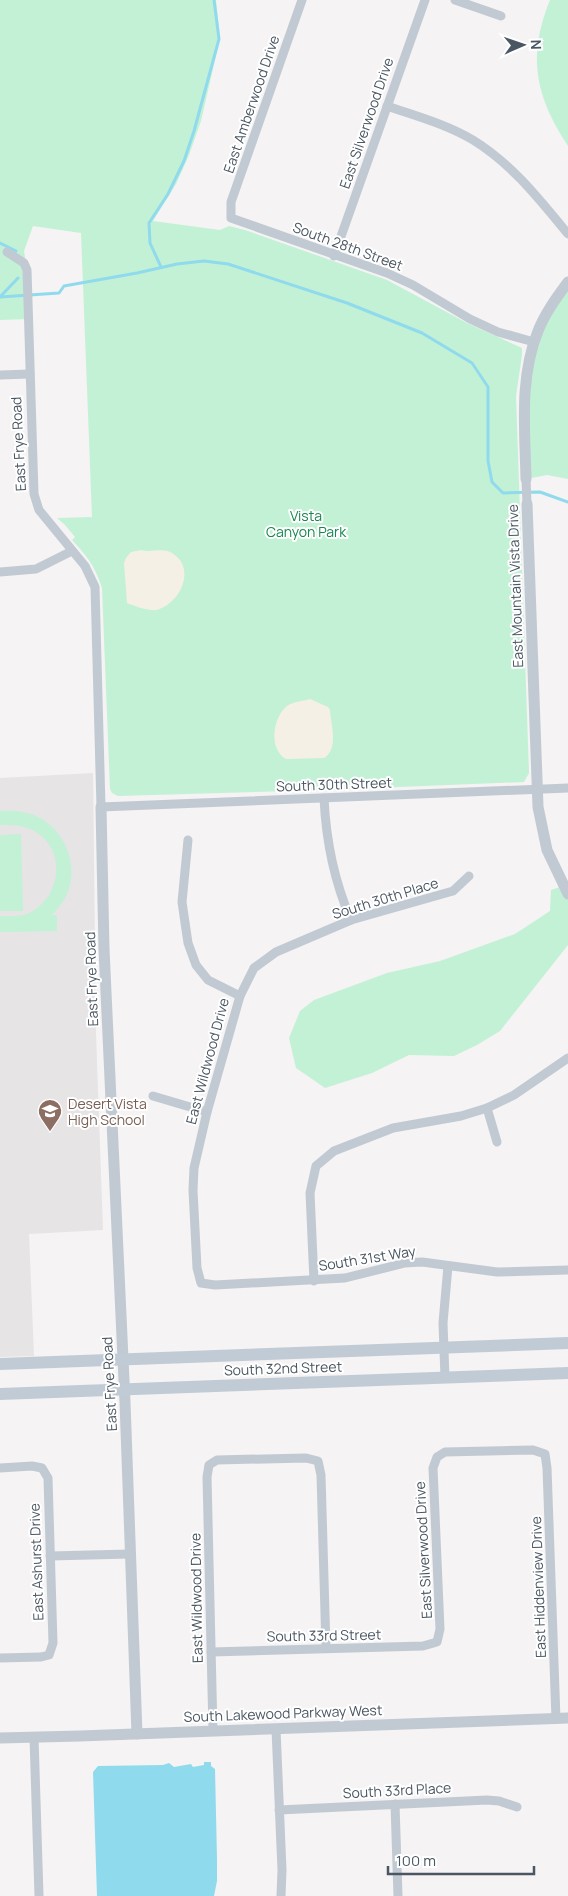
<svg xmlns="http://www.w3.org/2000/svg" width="568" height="1896" viewBox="0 0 568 1896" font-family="Manrope,sans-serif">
	<rect width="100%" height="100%" fill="#f5f3f3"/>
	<!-- education -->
	<polygon fill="#e6e4e5" points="93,773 96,1033 103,1230 29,1234 34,1356 0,1357 0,778"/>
	<!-- green -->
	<g fill="#c3f1d5">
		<path d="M0 0H216L220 38 201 121 189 155 176 184 153 221 220 230 229 226 245 230 387 280 467 323 522 348V355L516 396 529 773 524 782 324 790 118 796 112 793 110 789 102 588C95 566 87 556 72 540L75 537 65 525 57 518 92 517 81 233 33 226 24 251 27 270 29 319 0 320Z"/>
		<path d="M550 0H568V146C535 96 527 56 550 0Z"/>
		<polygon points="568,282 568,479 547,475 526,479 524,405 534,342"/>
		<path d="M0 811C12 810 23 811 34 815 66 828 82 870 64 900 61 905 56 910 52 915H57V931L0 932V916C9 916 19 917 27 914 63 899 68 845 30 829 21 825 10 825 0 825Z"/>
		<polygon points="21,834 23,911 0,911 0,835"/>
		<polygon points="563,886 568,894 568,945 500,1031 477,1045 454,1056 409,1055 372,1073 325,1088 296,1068 289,1038 300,1011 314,1000 387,973 440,961 515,934 550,911 551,890"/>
	</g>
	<!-- sand -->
	<g fill="#f5f0e5">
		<path d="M141 550C151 553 163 547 172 553 194 566 184 596 164 607 161 608 157 611 153 610 145 610 135 606 127 603L124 563 126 558 131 552Z"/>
		<path d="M310 699 328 707 330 710C331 725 339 749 324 758L286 759C268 749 273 717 287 706 292 702 303 701 310 699Z"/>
	</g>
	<!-- water -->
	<polygon fill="#90daee" points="204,1762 211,1762 211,1766 215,1769 217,1859 217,1881 214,1896 97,1896 93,1772 98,1766 163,1765 169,1763 174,1767 191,1764 193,1767 204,1765"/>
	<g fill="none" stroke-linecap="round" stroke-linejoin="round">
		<!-- stream -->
		<g stroke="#90daee" stroke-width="3">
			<polyline points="0,243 16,251"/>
			<polyline points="161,267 150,243 149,223 168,194 184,161 194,131 219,39 214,0"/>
			<polyline points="0,297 59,293 64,286 137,273 177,264 204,261 228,264 347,303 422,333 472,363 488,387 488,461 492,482 503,493 540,492 568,502"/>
			<polyline points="0,297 18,278"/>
		</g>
		<!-- minor -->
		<g stroke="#c1cad2" stroke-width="9">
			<polyline points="302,0 231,202 231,218 387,273 413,285 470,319 498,332 534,342"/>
			<polyline points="455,0 501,16"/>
			<path d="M387 106C416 116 446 124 473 140 512 164 539 199 568 234"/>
			<polyline points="7,252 24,263 27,270 34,494 39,510 85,566 95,587 101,807 568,788"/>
			<polyline points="334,256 425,0"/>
			<polyline points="0,375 30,374"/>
			<polyline points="526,479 527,504"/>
			<polyline points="0,572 36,569 72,551"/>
			<path d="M324 798C326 841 334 881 351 920"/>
			<polyline points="188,840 182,902 188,943 196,965 208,980 240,996"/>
			<polyline points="469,876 453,891 351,920 276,952 254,968 240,996 207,1112 194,1168 193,1190 197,1268 201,1283 215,1285 345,1278 405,1263 422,1262 497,1272 568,1270"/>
			<polyline points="153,1096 207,1112"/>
			<polyline points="487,1108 497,1142"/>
			<polyline points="314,1281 310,1193 316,1166 334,1151 393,1128 461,1116 487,1108 514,1095 568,1058"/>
			<polyline points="445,1378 443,1323 448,1266"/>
			<polyline points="0,1468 32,1466 42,1468 48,1478 53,1643 49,1655 41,1657 0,1658"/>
			<polyline points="50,1556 130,1554"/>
			<polyline points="211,1652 423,1646 437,1642 440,1629 433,1468 437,1457 445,1452 533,1450 545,1454 547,1468 556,1719"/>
			<polyline points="276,1729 282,1870 281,1896"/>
			<polyline points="213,1731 207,1477 209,1465 217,1460 306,1458 318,1461 321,1475 326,1648"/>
			<polyline points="34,1737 39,1896"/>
			<polyline points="395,1804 398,1896"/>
			<polyline points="279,1810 487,1800 499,1801 517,1807"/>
		</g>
		<!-- tertiary -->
		<g stroke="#c1cad2" stroke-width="11">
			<path d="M526 479C525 430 519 378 538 331 545 313 557 297 568 282"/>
			<polyline points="527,504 538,807 547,850 568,894"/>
			<polyline points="101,807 104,949 125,1402 137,1734"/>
			<polyline points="0,1738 80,1736 568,1718"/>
		</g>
		<!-- secondary -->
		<g stroke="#c1cbd6" stroke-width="12">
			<polyline points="0,1364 568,1343"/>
			<polyline points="0,1394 568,1373"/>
		</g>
	</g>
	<!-- icons -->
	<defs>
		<g id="school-pin" transform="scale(1.25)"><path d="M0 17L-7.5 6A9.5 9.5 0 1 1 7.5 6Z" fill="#8d6e63" stroke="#fff"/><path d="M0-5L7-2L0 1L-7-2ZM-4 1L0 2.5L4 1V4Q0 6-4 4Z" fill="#fff"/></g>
	</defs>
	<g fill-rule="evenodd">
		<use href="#school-pin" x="50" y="1111"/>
	</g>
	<g text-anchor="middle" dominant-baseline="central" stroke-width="4" stroke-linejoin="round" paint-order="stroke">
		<!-- street labels -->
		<g font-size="14" fill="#4a5661" stroke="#fff">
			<text transform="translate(251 104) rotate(-71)">East Amberwood Drive</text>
			<text transform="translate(366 123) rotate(-71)">East Silverwood Drive</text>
			<text transform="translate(348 246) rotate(20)">South 28th Street</text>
			<text transform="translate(18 444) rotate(-93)">East Frye Road</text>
			<text transform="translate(515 586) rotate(-92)">East Mountain Vista Drive</text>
			<text transform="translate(334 784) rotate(-2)">South 30th Street</text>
			<text transform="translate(385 898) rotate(-17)">South 30th Place</text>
			<text transform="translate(91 979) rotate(-92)">East Frye Road</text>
			<text transform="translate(207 1061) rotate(-75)">East Wildwood Drive</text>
			<text transform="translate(367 1258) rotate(-9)">South 31st Way</text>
			<text transform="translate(283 1368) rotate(-2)">South 32nd Street</text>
			<text transform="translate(109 1384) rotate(-93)">East Frye Road</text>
			<text transform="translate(423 1550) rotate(-93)">East Silverwood Drive</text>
			<text transform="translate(36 1562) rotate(-92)">East Ashurst Drive</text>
			<text transform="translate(538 1587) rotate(-92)">East Hiddenview Drive</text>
			<text transform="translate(196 1598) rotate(-91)">East Wildwood Drive</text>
			<text transform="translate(324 1635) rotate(-1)">South 33rd Street</text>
			<text transform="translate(283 1713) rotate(-2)">South Lakewood Parkway West</text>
			<text transform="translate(397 1790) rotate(-3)">South 33rd Place</text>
		</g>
		<!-- park labels -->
		<g font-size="14" fill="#17864f" stroke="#fff">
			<text x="306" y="515">Vista<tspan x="306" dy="16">Canyon Park</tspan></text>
		</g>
		<!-- education labels -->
		<g font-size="14" fill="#785e54" stroke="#fff" text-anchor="start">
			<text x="68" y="1103">Desert Vista<tspan x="68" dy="16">High School</tspan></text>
		</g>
	</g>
	<!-- north arrow -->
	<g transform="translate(523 45) rotate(88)" stroke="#ffffff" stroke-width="4" paint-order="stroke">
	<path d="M0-4L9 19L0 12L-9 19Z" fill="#4a5661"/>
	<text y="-8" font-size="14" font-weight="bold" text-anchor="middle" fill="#4a5661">N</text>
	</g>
	<!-- scale -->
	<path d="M388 1866v8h146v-8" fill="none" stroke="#4a5661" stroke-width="2.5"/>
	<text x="396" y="1866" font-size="15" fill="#4a5661" stroke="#ffffff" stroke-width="4" paint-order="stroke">100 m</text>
</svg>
